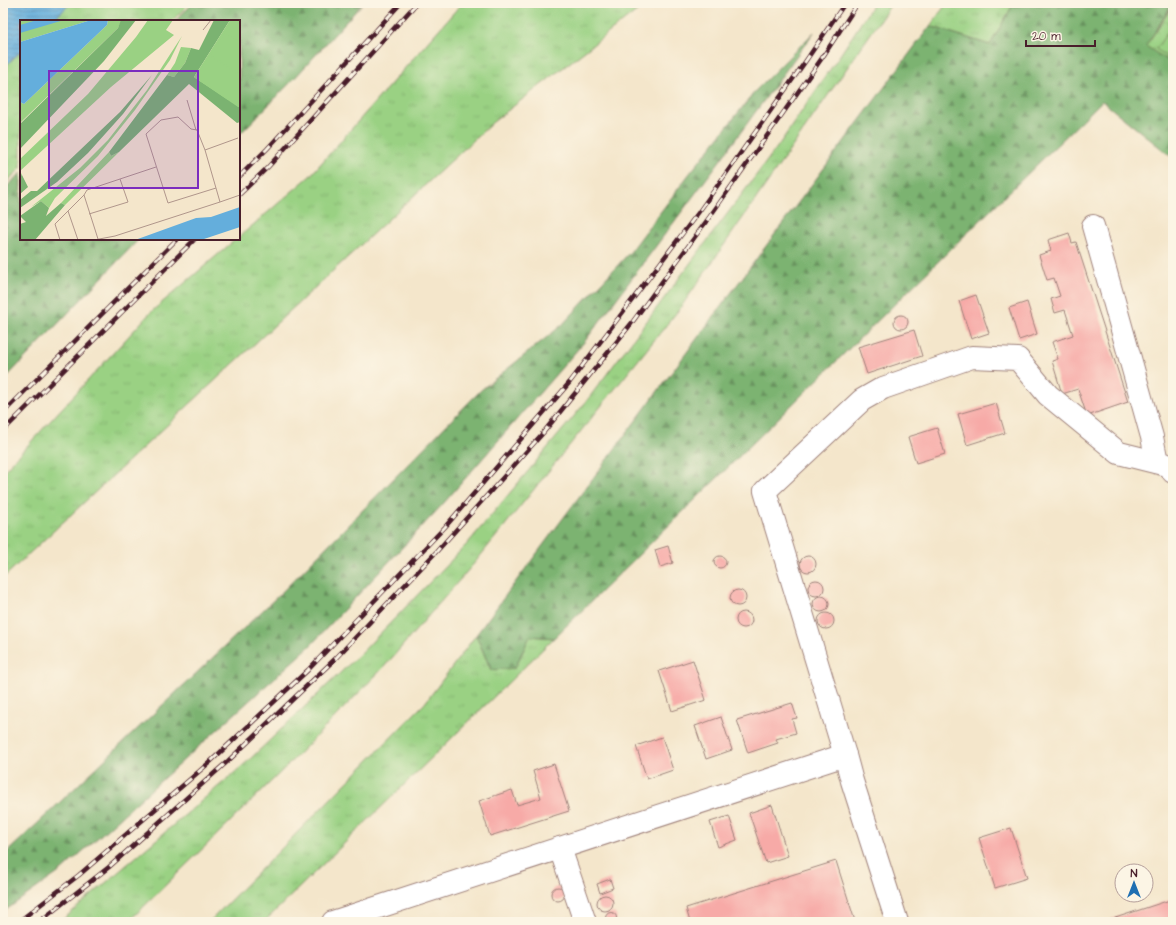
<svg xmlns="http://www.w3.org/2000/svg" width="1176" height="925" viewBox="0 0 1176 925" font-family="'Architects Daughter',sans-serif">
	<defs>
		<pattern id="grass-tufts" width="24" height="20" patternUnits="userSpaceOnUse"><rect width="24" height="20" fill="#9ad183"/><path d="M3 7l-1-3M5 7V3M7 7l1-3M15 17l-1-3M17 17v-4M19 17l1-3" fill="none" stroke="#86b371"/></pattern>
		<pattern id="forest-firs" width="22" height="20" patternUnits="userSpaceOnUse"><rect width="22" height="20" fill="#7bb371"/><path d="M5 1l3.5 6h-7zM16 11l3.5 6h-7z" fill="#67915d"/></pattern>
		<pattern id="park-crowns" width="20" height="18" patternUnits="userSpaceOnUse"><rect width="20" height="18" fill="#9ad183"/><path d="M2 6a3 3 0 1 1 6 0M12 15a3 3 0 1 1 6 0" fill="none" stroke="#86b371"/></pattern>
		<pattern id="water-rules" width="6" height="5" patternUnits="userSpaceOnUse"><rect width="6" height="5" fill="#64aedc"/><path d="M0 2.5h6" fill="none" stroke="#548db3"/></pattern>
	</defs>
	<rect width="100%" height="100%" fill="#fcf5e5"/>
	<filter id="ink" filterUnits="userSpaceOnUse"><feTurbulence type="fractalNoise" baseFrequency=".025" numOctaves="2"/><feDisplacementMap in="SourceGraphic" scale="8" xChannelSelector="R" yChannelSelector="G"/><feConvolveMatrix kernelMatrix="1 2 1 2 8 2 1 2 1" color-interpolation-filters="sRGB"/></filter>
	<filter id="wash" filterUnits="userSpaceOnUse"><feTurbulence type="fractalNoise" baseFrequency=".012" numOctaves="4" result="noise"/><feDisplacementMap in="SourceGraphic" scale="16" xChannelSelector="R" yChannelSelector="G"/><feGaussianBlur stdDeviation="0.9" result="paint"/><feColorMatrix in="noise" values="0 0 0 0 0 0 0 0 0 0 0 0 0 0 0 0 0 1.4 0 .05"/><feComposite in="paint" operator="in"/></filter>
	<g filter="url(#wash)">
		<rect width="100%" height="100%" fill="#f4e6cb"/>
		<!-- grass -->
		<g fill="url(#grass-tufts)" stroke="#727857">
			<polygon points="71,3 190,3 172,21 52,21"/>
			<polygon points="462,3 647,3 493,122 3,578 3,472 151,312 236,239 239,239 239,237 310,176"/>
			<polygon points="874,3 892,3 681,307 477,560 384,667 288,765 128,922 60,922 248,761 362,652 468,543 585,403 662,301 778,146 842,52"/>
			<polygon points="947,3 1014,3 990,45 930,26"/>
			<polygon points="21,51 21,168 3,186 3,68"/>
			<polygon points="476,635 491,670 515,668 530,636 554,638 264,922 209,922 425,703"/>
		</g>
		<!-- forest -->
		<g fill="url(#forest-firs)" stroke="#62694e">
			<polygon points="193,3 363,3 293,80 239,135 239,21 175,21"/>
			<polygon points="1014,3 1173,3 1146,46 1173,64 1173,158 1102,101 554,638 530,636 515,668 491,670 476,635 930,26 990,45"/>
			<polygon points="814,32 716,166 585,341 443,504 311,645 61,871 3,912 3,856 280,594 481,390 562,325 631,251 690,173 757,89"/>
			<polygon points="21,173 21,239 139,239 3,381 3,190"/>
		</g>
		<!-- park -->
		<polygon fill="url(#park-crowns)" stroke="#727857" points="1173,5 1173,64 1146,46"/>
		<!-- garden -->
		<polygon fill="#9ad183" stroke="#727857" points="1173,24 1173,61 1156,49"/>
		<!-- water -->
		<polygon fill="url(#water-rules)" stroke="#576684" points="3,3 71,3 52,21 21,21 21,51 3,68"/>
		<g id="blocks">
			<!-- building -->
			<g fill="#f7aaa7">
				<polygon points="1069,233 1072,243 1076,242 1128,402 1087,416 1078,389 1062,394 1052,361 1058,359 1052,342 1073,335 1065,310 1055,313 1051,299 1060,296 1054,278 1047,280 1039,255 1051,251 1048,240"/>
				<polygon points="976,295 989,333 971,339 959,301"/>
				<polygon points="1027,302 1037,334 1019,340 1009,308"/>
				<circle cx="901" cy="322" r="7"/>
				<polygon points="914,330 922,356 867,374 858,347"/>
				<polygon points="996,403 1005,433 967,445 958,414"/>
				<polygon points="937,428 945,454 916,463 908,437"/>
				<polygon points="668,546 673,563 660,567 655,550"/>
				<circle cx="808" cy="564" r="8"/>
				<circle cx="720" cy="562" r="6"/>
				<circle cx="816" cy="588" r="8"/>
				<circle cx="738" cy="598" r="8"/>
				<circle cx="821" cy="604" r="8"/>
				<circle cx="744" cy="620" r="8"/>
				<circle cx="826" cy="621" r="8"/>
				<polygon points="693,660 706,700 672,711 659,671"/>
				<polygon points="792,703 797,718 792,719 796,733 776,739 778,743 748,753 737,720"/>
				<polygon points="721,717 732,750 706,759 695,726"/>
				<polygon points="662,737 673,770 647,779 636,746"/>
				<polygon points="554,764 569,811 490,836 479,801 512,790 517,805 541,798 533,771"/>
				<polygon points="772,805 788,856 766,863 749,813"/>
				<polygon points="729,816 737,840 718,847 710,822"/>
				<polygon points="1011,828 1027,878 995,888 979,838"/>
				<polygon points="836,861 855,921 866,918 867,922 690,922 686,908"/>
				<polygon points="610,879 613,888 600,893 597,884"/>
				<circle cx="558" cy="894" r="7"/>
				<circle cx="605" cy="903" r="8"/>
				<polygon points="1173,899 1173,922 1103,922"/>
				<circle cx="611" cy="918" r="5.5"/>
			</g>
		</g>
	</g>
	<g filter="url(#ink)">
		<use href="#blocks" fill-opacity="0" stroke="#9f827b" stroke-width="1"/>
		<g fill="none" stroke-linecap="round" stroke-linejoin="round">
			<!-- minor casing -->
			<g stroke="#9f827b" stroke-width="24">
				<g id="minor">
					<polyline points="1093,226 1152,437 1157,462"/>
					<polyline points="560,848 585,922"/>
					<polyline points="333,922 845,755"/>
					<polyline points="897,922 852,781 845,755 765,491 862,400 883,388 972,357 1018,359 1048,395 1119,453 1171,466 1173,472"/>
				</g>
			</g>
			<!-- minor -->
			<use href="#minor" stroke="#fff" stroke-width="22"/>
			<!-- rail casing -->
			<g stroke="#4a1f2b" stroke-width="4.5">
				<g id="rail">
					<polyline points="239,177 267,149 401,3"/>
					<polyline points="239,195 268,167 417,3"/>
					<polyline points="3,413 177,239"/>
					<polyline points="3,431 195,239"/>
					<polyline points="18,922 79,875 210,762 308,670 445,527 570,382 698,213 805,62 845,3"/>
					<polyline points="39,922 109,867 228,761 335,659 437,551 543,433 631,324 708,219 822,58 858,3"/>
				</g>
			</g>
			<!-- rail -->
			<use href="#rail" stroke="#fcf5e5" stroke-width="3" stroke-dasharray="9" stroke-linecap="butt"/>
		</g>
	</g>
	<!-- overview -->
	<g transform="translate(20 20)">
		<rect width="220" height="220" fill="#f4e6cb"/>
		<path d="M0 0H71L0 22ZM88 0H102L98 8 0 103V82L4 84 87 5ZM128 0H153L146 10 154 15 91 67 0 151 2 155 0 156V139L68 74 116 17ZM162 16 150 40 115 90 78 136 35 178 29 188 21 181 11 187 60 148 88 120 127 70ZM161 27 171 28 165 43 154 57 147 55 155 43ZM89 132 91 136 99 132 45 185 41 183Z" fill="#9ad183"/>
		<path d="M101 0H116L84 41 0 129V104L98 8ZM194 0H210L174 57 220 87V102L217 103 169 64 99 132 91 136 89 132 147 55 154 57 165 43 171 28 179 30ZM132 55 103 94 68 133 37 162 0 188V180L11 171H17L100 92ZM2 155 8 167 0 174V156ZM21 181 29 188 26 196 41 183 45 185 15 220H0V204L6 202 0 196Z" fill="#7bb371"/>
		<path d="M210 0H220V87H218L174 57Z" fill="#9ad183"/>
		<path d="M219 0H220V21L210 14ZM205 13 220 22V54L191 35ZM190 36 220 56V62L208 80 175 58Z" fill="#9ad183"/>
		<path d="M17 0H44L0 13V5ZM71 0H88L87 5 4 84 0 82V22ZM220 187V207L181 220H115L176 198 191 197Z" fill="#64aedc"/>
		<path fill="none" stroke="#b0968b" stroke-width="1" d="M183 10 191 0M167 80 176 110M218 118 185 130 200 182 220 175M185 130 177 110 171 109 158 97 141 100 126 114 148 183 196 168M69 194 108 182 100 159M78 219 64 175 67 170 136 147M40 220 35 204 48 191M58 220 48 191 64 175M74 220 95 216 200 182"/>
		<path fill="#7b2cbf" fill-opacity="0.15" stroke="#7b2cbf" stroke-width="2" d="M29 51H178V168H29Z"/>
		<rect width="220" height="220" fill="none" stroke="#4a1f2b" stroke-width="2"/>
	</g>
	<!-- margin -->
	<rect width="1176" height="925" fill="none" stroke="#fcf5e5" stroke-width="16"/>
	<!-- north arrow -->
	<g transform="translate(1134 883)"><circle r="19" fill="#fcf5e5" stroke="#b59f9b"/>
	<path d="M0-3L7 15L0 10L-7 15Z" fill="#1f6fb2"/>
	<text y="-6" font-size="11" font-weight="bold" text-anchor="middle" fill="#4a1f2b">N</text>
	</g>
	<!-- scale -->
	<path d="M1026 40v6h69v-6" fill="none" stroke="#4a1f2b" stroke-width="2"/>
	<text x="1032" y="40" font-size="12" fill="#4a1f2b" stroke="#fcf5e5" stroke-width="3" paint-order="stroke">20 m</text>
</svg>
